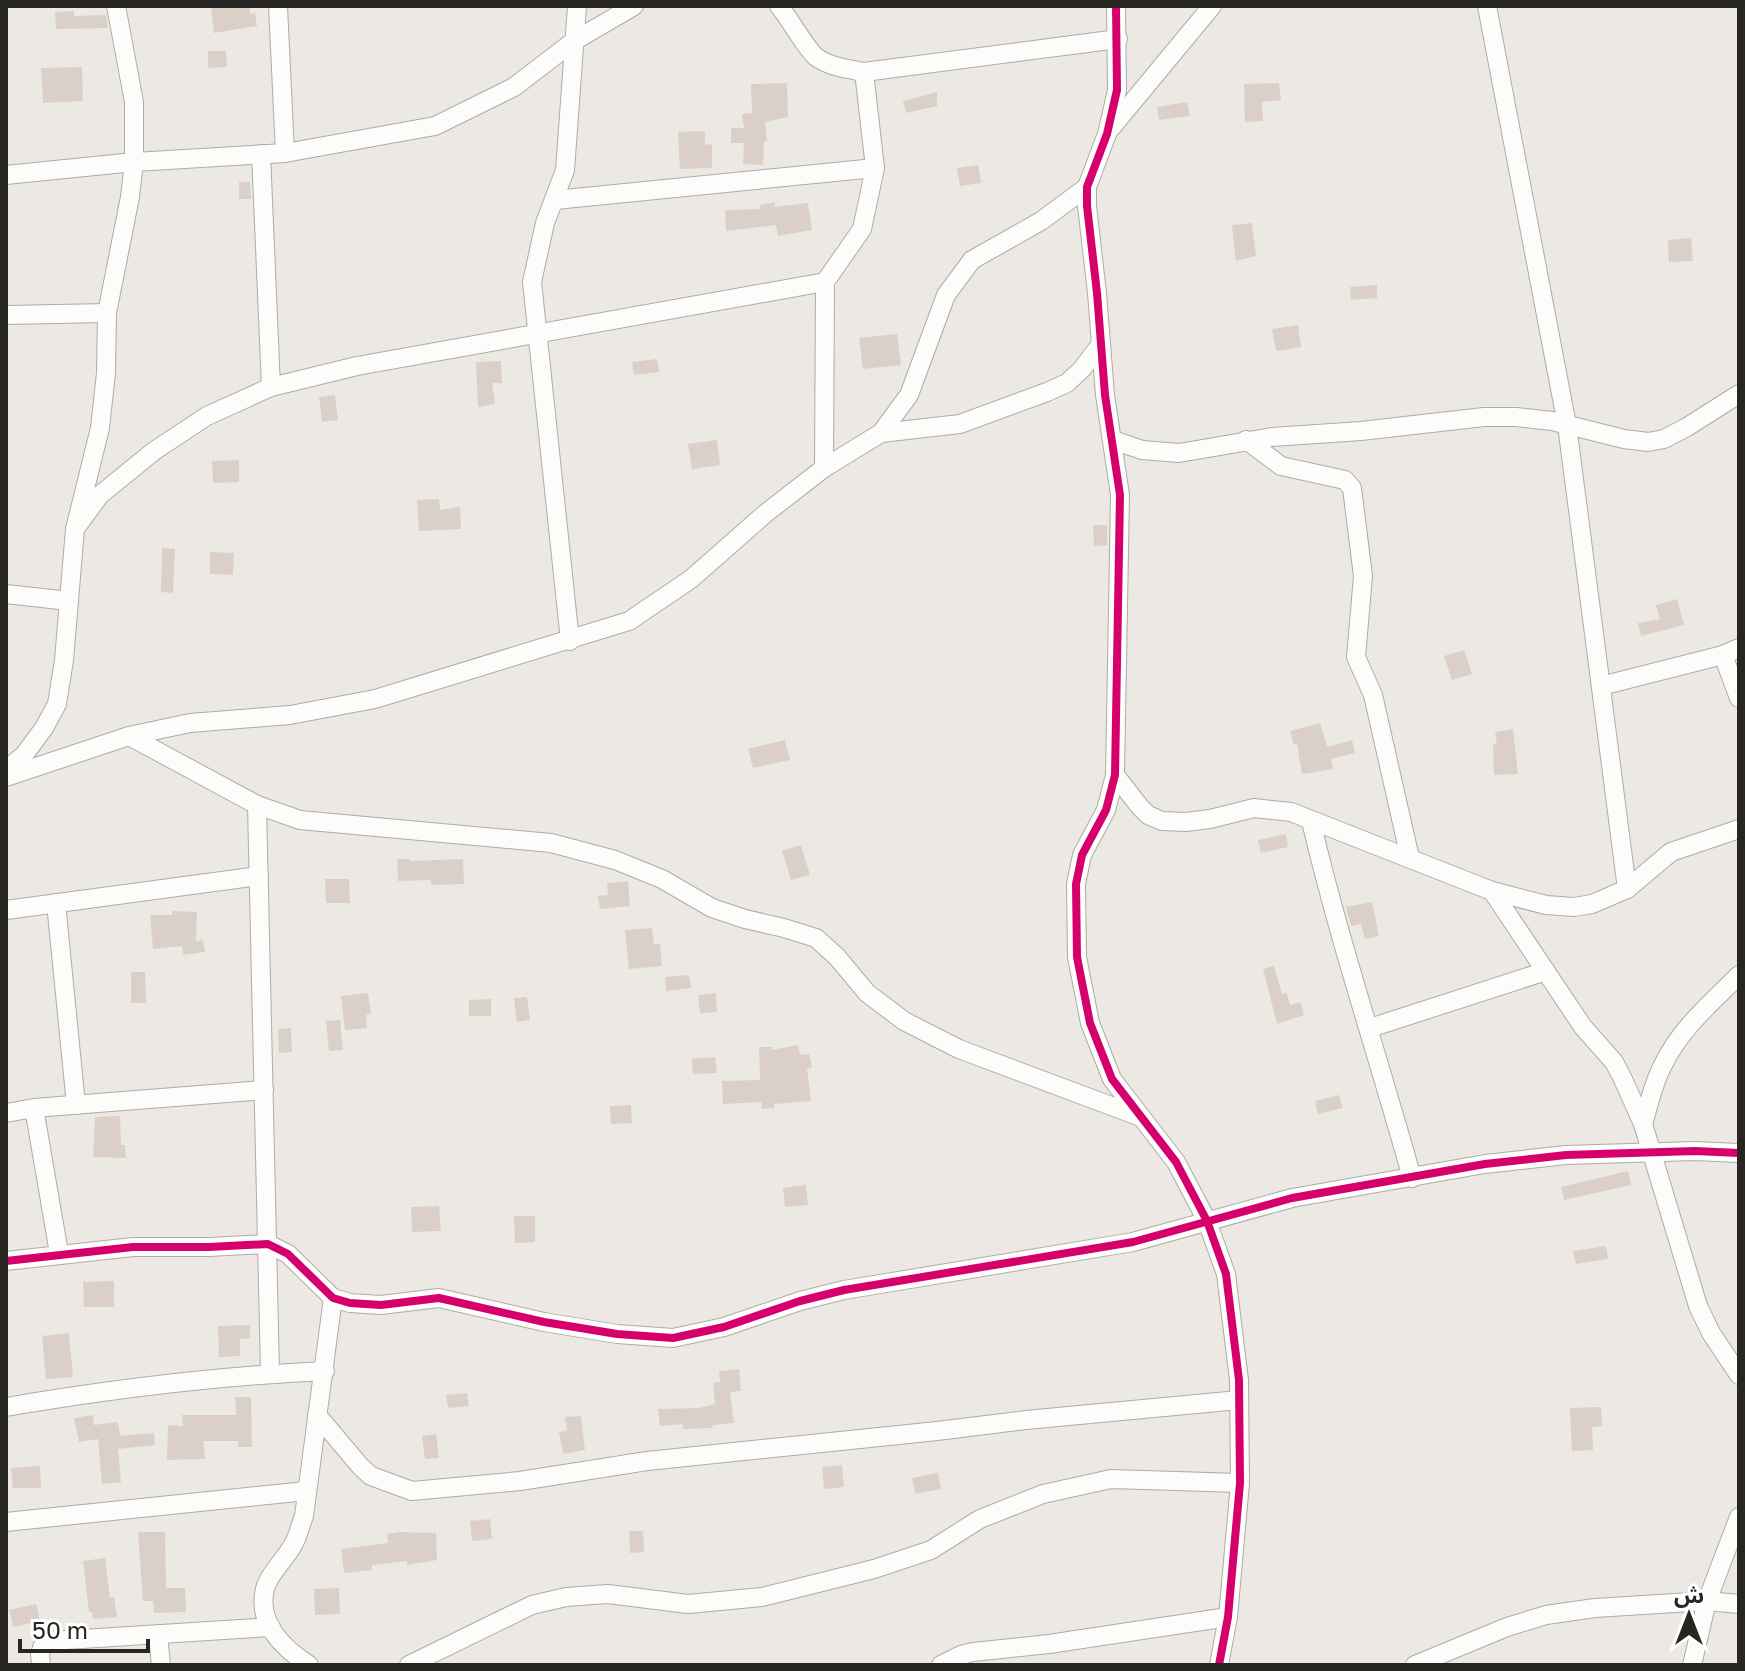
<svg xmlns="http://www.w3.org/2000/svg" width="1745" height="1671" viewBox="0 0 1745 1671" font-family="'Golos Text','Noto Sans Arabic',sans-serif">
	<rect width="100%" height="100%" fill="#ece9e5"/>
	<!-- building -->
	<g fill="#dad0c8">
		<polygon points="211,6 249,6 250,14 255,13 257,26 214,33"/>
		<polygon points="74,11 74,16 106,15 108,28 56,29 55,12"/>
		<polygon points="208,51 226,51 227,67 208,68"/>
		<polygon points="82,67 83,101 43,103 41,68"/>
		<polygon points="787,83 788,117 765,122 767,141 764,141 763,165 743,164 744,143 731,143 731,128 744,128 742,114 752,113 751,84"/>
		<polygon points="1279,83 1281,100 1262,102 1263,121 1245,122 1244,84"/>
		<polygon points="937,92 937,106 906,113 903,101"/>
		<polygon points="1187,102 1190,116 1159,120 1157,107"/>
		<polygon points="705,131 705,145 712,144 712,168 680,169 678,132"/>
		<polygon points="978,165 981,183 960,186 957,168"/>
		<polygon points="239,182 250,182 251,199 239,199"/>
		<polygon points="775,202 775,207 808,203 812,230 778,236 776,225 726,231 725,210 761,209 760,205"/>
		<polygon points="1252,223 1256,256 1236,261 1232,225"/>
		<polygon points="1691,238 1693,261 1669,262 1668,240"/>
		<polygon points="1377,285 1377,298 1351,300 1350,287"/>
		<polygon points="1298,325 1301,347 1276,351 1272,329"/>
		<polygon points="897,334 901,365 863,369 859,338"/>
		<polygon points="657,359 659,372 634,375 632,362"/>
		<polygon points="501,361 502,383 492,383 495,404 478,407 476,362"/>
		<polygon points="335,395 338,420 322,422 319,397"/>
		<polygon points="717,440 720,465 692,469 688,444"/>
		<polygon points="239,460 239,482 213,483 212,461"/>
		<polygon points="439,499 440,510 460,507 461,529 419,531 417,500"/>
		<polygon points="1093,525 1107,525 1107,545 1094,546"/>
		<polygon points="162,548 175,549 173,593 161,592"/>
		<polygon points="210,552 234,553 233,575 210,574"/>
		<polygon points="1677,599 1684,625 1641,636 1638,623 1660,619 1656,605"/>
		<polygon points="1464,650 1472,674 1452,680 1444,656"/>
		<polygon points="1320,723 1327,747 1352,740 1355,753 1331,759 1333,769 1302,774 1297,744 1294,745 1290,731"/>
		<polygon points="1513,729 1518,774 1494,775 1493,744 1497,743 1495,732"/>
		<polygon points="785,740 790,760 753,768 748,749"/>
		<polygon points="1286,834 1288,847 1261,853 1258,840"/>
		<polygon points="801,845 810,875 791,880 782,851"/>
		<polygon points="397,859 410,859 410,861 463,859 464,884 431,885 431,880 398,881"/>
		<polygon points="325,879 349,879 350,903 326,903"/>
		<polygon points="628,881 630,906 600,909 598,896 608,895 607,883"/>
		<polygon points="1372,902 1379,936 1365,939 1361,924 1351,926 1346,907"/>
		<polygon points="172,911 197,912 196,941 203,940 205,952 183,955 182,946 153,949 150,915 172,915"/>
		<polygon points="652,928 654,944 660,944 662,966 629,969 625,930"/>
		<polygon points="1274,966 1282,994 1287,993 1290,1005 1301,1002 1304,1015 1277,1024 1263,969"/>
		<polygon points="131,972 145,972 146,1003 131,1003"/>
		<polygon points="689,975 691,988 666,991 665,977"/>
		<polygon points="368,993 371,1014 366,1015 367,1028 345,1030 341,996"/>
		<polygon points="716,993 717,1012 700,1013 698,995"/>
		<polygon points="527,997 530,1020 517,1022 514,998"/>
		<polygon points="491,999 491,1016 469,1016 469,1000"/>
		<polygon points="340,1020 343,1050 329,1051 326,1021"/>
		<polygon points="291,1028 292,1052 279,1053 278,1029"/>
		<polygon points="798,1045 800,1055 809,1054 812,1068 807,1069 811,1101 774,1104 774,1108 762,1109 761,1102 723,1104 722,1081 760,1080 759,1047 772,1047 772,1050"/>
		<polygon points="715,1057 717,1073 693,1074 692,1059"/>
		<polygon points="1339,1095 1343,1108 1318,1114 1315,1101"/>
		<polygon points="631,1105 632,1123 611,1124 610,1106"/>
		<polygon points="120,1116 121,1145 125,1145 126,1158 93,1157 95,1117"/>
		<polygon points="1628,1171 1631,1185 1564,1200 1561,1187"/>
		<polygon points="806,1185 808,1205 785,1207 783,1188"/>
		<polygon points="439,1206 441,1231 412,1232 411,1207"/>
		<polygon points="514,1216 535,1216 535,1242 515,1243"/>
		<polygon points="1606,1246 1608,1259 1576,1264 1573,1251"/>
		<polygon points="114,1281 114,1307 84,1307 83,1282"/>
		<polygon points="250,1325 250,1338 240,1339 240,1356 219,1357 218,1326"/>
		<polygon points="69,1333 73,1377 46,1379 42,1336"/>
		<polygon points="739,1369 741,1391 730,1392 734,1423 712,1425 713,1428 683,1429 683,1424 660,1426 658,1409 699,1408 715,1404 713,1383 720,1382 719,1371"/>
		<polygon points="467,1393 469,1406 448,1408 446,1395"/>
		<polygon points="235,1397 251,1397 252,1447 238,1447 238,1441 203,1441 205,1459 167,1460 168,1425 183,1426 182,1415 236,1415"/>
		<polygon points="1601,1407 1602,1426 1592,1427 1593,1450 1572,1451 1570,1408"/>
		<polygon points="93,1415 94,1425 118,1422 120,1436 154,1433 155,1445 118,1449 121,1482 102,1484 98,1439 79,1442 74,1418"/>
		<polygon points="581,1416 585,1450 563,1454 559,1432 567,1431 565,1417"/>
		<polygon points="436,1434 439,1458 425,1459 422,1436"/>
		<polygon points="842,1465 844,1487 824,1489 822,1467"/>
		<polygon points="40,1466 41,1488 13,1488 11,1468"/>
		<polygon points="938,1473 941,1489 915,1494 912,1478"/>
		<polygon points="490,1519 492,1539 472,1541 470,1521"/>
		<polygon points="629,1531 643,1531 644,1552 630,1553"/>
		<polygon points="138,1532 165,1532 166,1588 185,1588 186,1612 154,1613 153,1601 143,1601"/>
		<polygon points="401,1532 436,1533 437,1560 407,1565 407,1561 372,1565 372,1570 344,1573 341,1549 388,1543 387,1534"/>
		<polygon points="105,1558 110,1598 114,1597 117,1617 93,1619 92,1612 89,1612 83,1561"/>
		<polygon points="339,1588 340,1614 315,1615 314,1589"/>
		<polygon points="36,1604 40,1621 13,1627 9,1610"/>
	</g>
	<g fill="none" stroke-linecap="round" stroke-linejoin="round">
		<!-- minor casing -->
		<g stroke="#aeaba8" stroke-width="20">
			<g id="minor">
				<polyline points="278,6 285,153"/>
				<path d="M779 6C790 19 807 50 816 57 830 67 848 69 864 72L1118 39"/>
				<polyline points="1116,6 1117,90 1107,134 1087,187 1087,206 1097,293 1105,395 1120,495 1115,775 1106,810 1082,855 1076,884 1077,957 1090,1023 1112,1079 1176,1162 1207,1221 1226,1274 1239,1380 1240,1483 1228,1617 1219,1665"/>
				<polyline points="1487,6 1567,425 1627,889"/>
				<polyline points="1111,128 1212,6"/>
				<polyline points="261,154 271,387"/>
				<polyline points="6,175 134,162 285,153 435,126 514,87 574,41 634,6"/>
				<polyline points="555,200 875,168"/>
				<polyline points="6,315 107,313"/>
				<polyline points="881,433 960,424 1047,392 1067,383 1082,369 1101,344"/>
				<polyline points="1113,440 1142,450 1179,453 1272,437 1361,431 1484,417 1516,417 1552,421 1624,439 1648,442 1664,439 1687,427 1739,394"/>
				<polyline points="1246,440 1281,466 1345,480 1352,488 1363,576 1356,657 1373,695 1410,858"/>
				<polyline points="824,468 825,282 862,229 875,168 864,72"/>
				<polyline points="75,529 100,495 154,451 207,416 271,387 357,366 825,282"/>
				<polyline points="6,594 69,601"/>
				<polyline points="570,641 532,282 545,223 565,170 577,6"/>
				<polyline points="1723,655 1739,698"/>
				<polyline points="1601,686 1723,655 1739,648"/>
				<polyline points="129,736 257,805 300,820 551,843 615,860 662,879 712,908 745,919 784,928 816,938 837,957 867,993 904,1021 959,1049 1138,1116"/>
				<polyline points="6,770 24,755 44,728 57,704 64,660 75,529 100,428 106,373 107,313 130,197 134,162 134,102 116,6"/>
				<polyline points="1115,775 1140,807 1148,815 1162,821 1186,822 1210,819 1254,808 1291,812 1492,891 1546,905 1574,907 1592,904 1627,889 1671,852 1739,829"/>
				<polyline points="6,777 129,736 190,723 290,715 375,699 629,621 691,579 766,513 824,468 881,433 909,395 946,295 972,260 1041,221 1087,187"/>
				<polyline points="257,805 270,1373"/>
				<path d="M1311 821C1339 941 1379 1059 1412 1178"/>
				<polyline points="1492,891 1583,1027 1614,1062 1622,1077 1643,1124 1698,1306 1711,1333 1739,1375"/>
				<polyline points="56,903 76,1105"/>
				<polyline points="6,910 259,876"/>
				<polyline points="1370,1028 1546,971"/>
				<polyline points="34,1108 59,1253"/>
				<polyline points="6,1113 34,1108 264,1090"/>
				<path d="M1643 1124C1649 1105 1653 1083 1663 1065 1680 1029 1711 1003 1739 975"/>
				<polyline points="6,1261 133,1247 209,1247 268,1244 288,1254 333,1298 350,1303 381,1305 439,1298 544,1322 617,1334 673,1338 724,1327 800,1301 844,1290 1133,1242 1292,1198 1485,1164 1566,1155 1695,1151 1739,1153"/>
				<path d="M6 1407C112 1389 218 1376 325 1371"/>
				<polyline points="317,1415 361,1467 371,1476 412,1491 520,1481 647,1461 937,1431 1026,1420 1239,1400"/>
				<polyline points="6,1522 306,1491"/>
				<polyline points="158,1635 161,1665"/>
				<polyline points="41,1665 40,1654 43,1645 50,1641 271,1627"/>
				<path d="M309 1665C286 1650 259 1626 264 1594 266 1576 284 1561 293 1545 298 1537 300 1526 304 1516L333 1298"/>
				<polyline points="409,1665 532,1605 566,1597 608,1594 688,1604 762,1597 874,1569 931,1550 980,1519 1043,1494 1111,1479 1240,1483"/>
				<polyline points="941,1665 961,1655 973,1652 1049,1644 1228,1617"/>
				<polyline points="1415,1665 1507,1627 1546,1615 1595,1608 1707,1601 1739,1604"/>
				<polyline points="1692,1665 1707,1601 1739,1517"/>
			</g>
		</g>
		<!-- minor -->
		<use href="#minor" stroke="#fcfcfb" stroke-width="18"/>
		<!-- cycleway casing -->
		<g stroke="#fff" stroke-width="13">
			<g id="cycleway">
				<polyline points="1116,6 1117,90 1107,134 1087,187 1087,206 1097,293 1105,395 1120,495 1115,775 1106,810 1082,855 1076,884 1077,957 1090,1023 1112,1079 1176,1162 1207,1221 1226,1274 1239,1380 1240,1483 1228,1617 1219,1665"/>
				<polyline points="6,1261 133,1247 209,1247 268,1244 288,1254 333,1298 350,1303 381,1305 439,1298 544,1322 617,1334 673,1338 724,1327 800,1301 844,1290 1133,1242 1292,1198 1485,1164 1566,1155 1695,1151 1739,1153"/>
			</g>
		</g>
		<!-- cycleway -->
		<use href="#cycleway" stroke="#d6006c" stroke-width="8"/>
	</g>
	<!-- border -->
	<rect width="1745" height="1671" fill="none" stroke="#282623" stroke-width="16"/>
	<!-- north arrow -->
	<g transform="translate(1689 1615)" stroke="#ffffff" stroke-width="6" paint-order="stroke">
	<path d="M0-6L14 30L0 20L-14 30Z" fill="#282623"/>
	<text y="-12" font-size="22" font-weight="bold" text-anchor="middle" fill="#282623">ش</text>
	</g>
	<!-- scale -->
	<path d="M20 1639v12h128v-12" fill="none" stroke="#282623" stroke-width="4"/>
	<text x="32" y="1639" font-size="24" fill="#282623" stroke="#ffffff" stroke-width="6" paint-order="stroke">50 m</text>
</svg>
